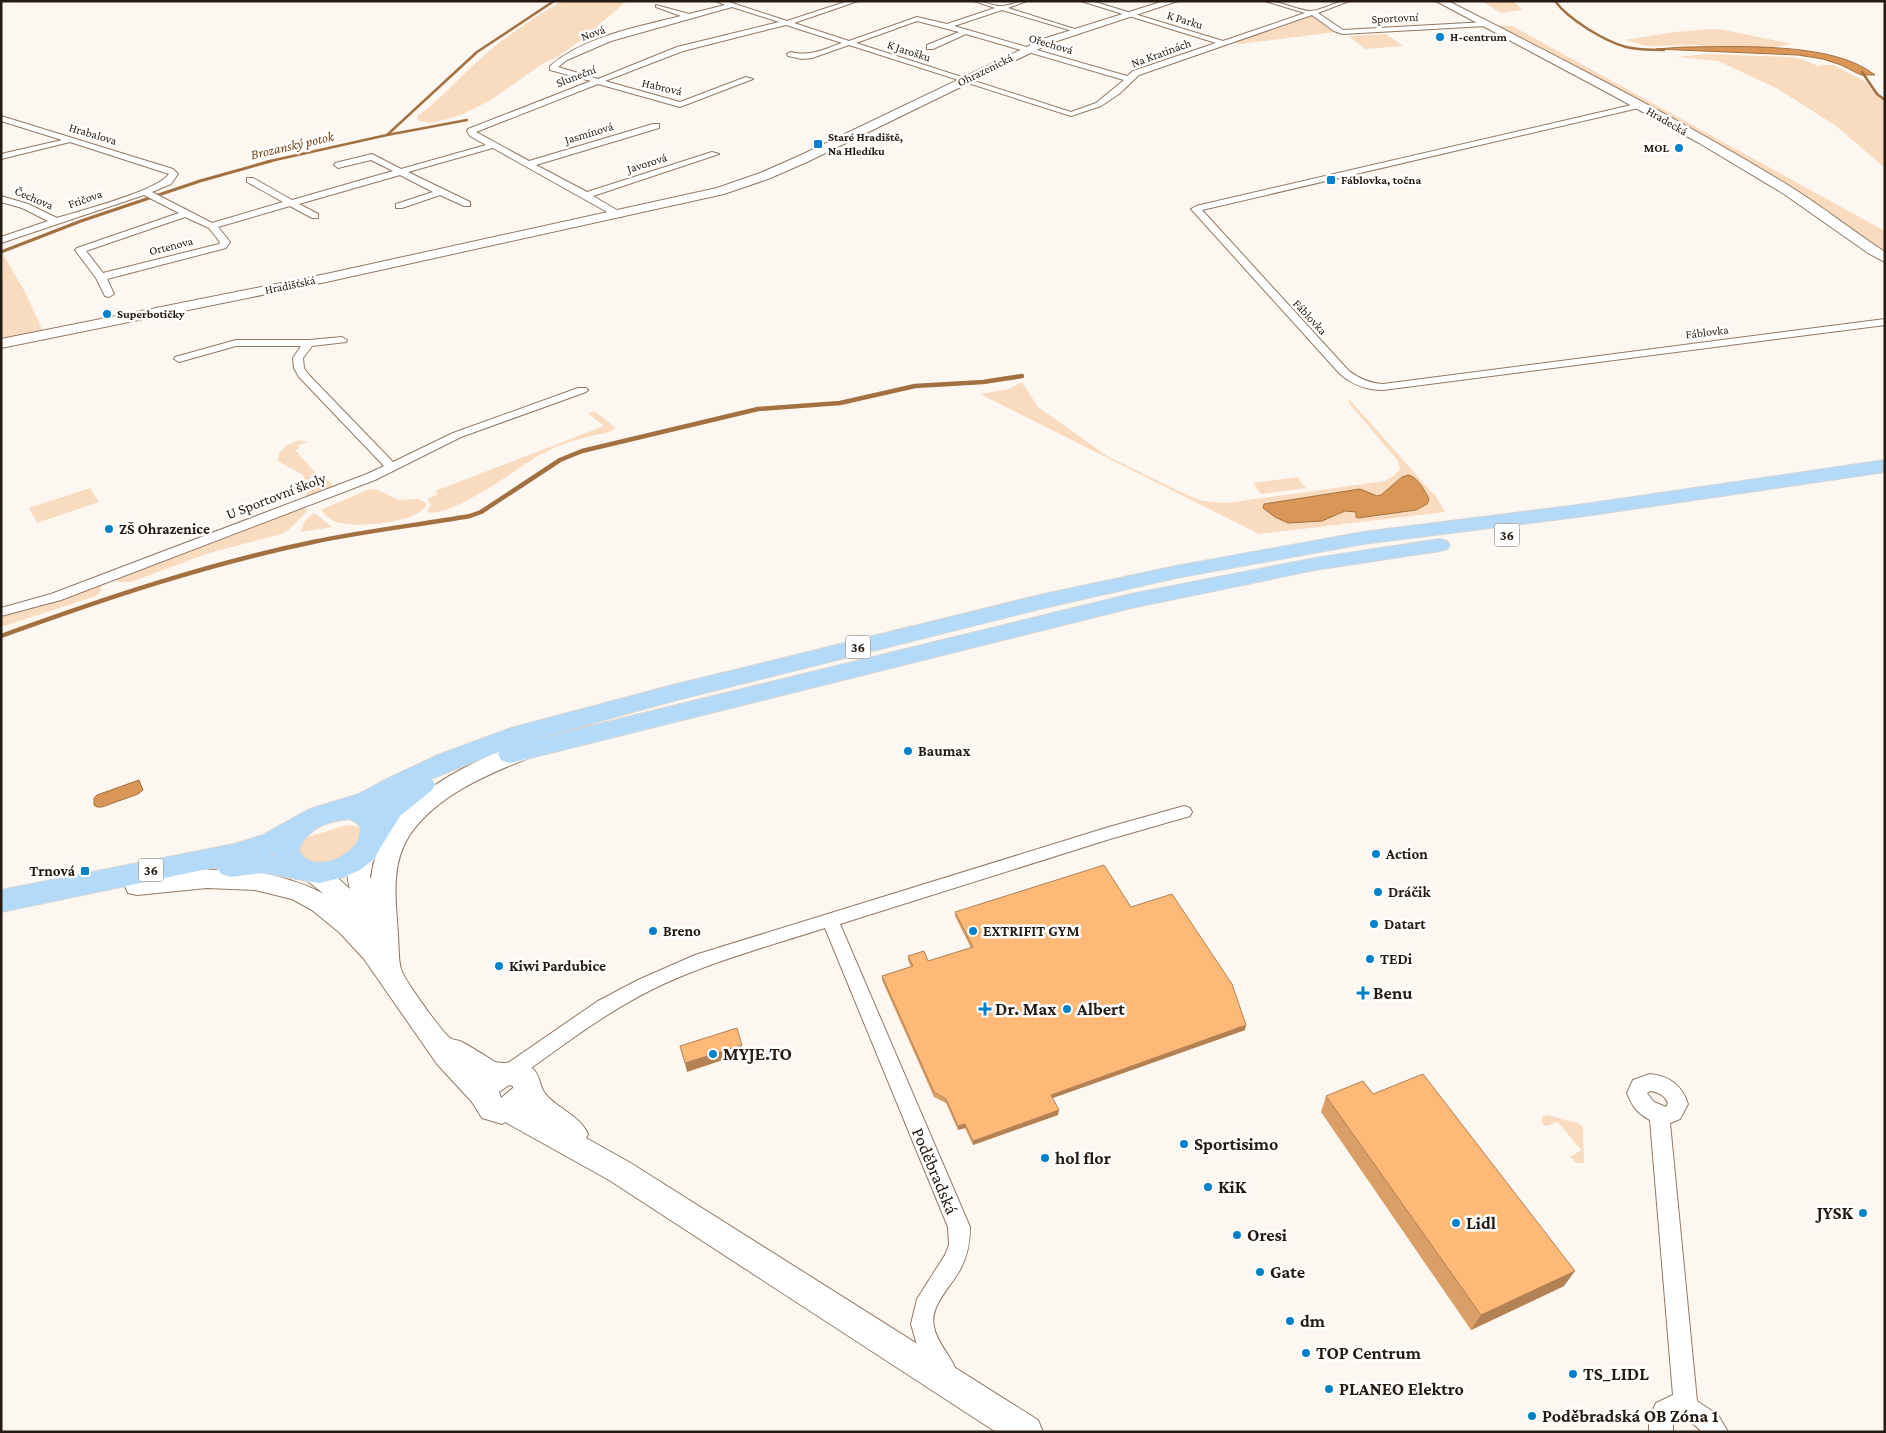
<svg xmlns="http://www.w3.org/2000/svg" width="1886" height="1433" viewBox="0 0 1886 1433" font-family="'Crimson Pro',serif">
	<rect width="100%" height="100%" fill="#fdf7f2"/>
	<!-- green -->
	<g fill="#f9dbc0">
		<path d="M562 1H627L580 41 557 57 542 64 491 100 461 115 432 123 418 121 417 118 419 115C442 98 459 78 479 60 504 37 533 18 562 1Z"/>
		<polygon points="1481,1 1513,1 1523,10 1501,13"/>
		<polygon points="1312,14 1336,32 1239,44 1233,42"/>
		<path d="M1496 26H1512L1885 231V251C1832 215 1779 180 1725 148 1650 104 1573 65 1496 26Z"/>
		<polygon points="1711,29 1724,30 1792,44 1767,48 1722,48 1696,45 1647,46 1625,40 1675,32"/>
		<polygon points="1386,34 1403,46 1365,49 1349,36"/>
		<polygon points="1706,54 1789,57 1802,59 1820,67 1820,65 1834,65 1866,82 1885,103 1885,168 1835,125 1776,88 1718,61 1677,57"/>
		<polygon points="3,254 25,292 43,331 1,339"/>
		<polygon points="1022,382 1038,407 1107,456 1189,496 1203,501 1226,503 1385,481 1394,476 1400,469 1398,461 1349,403 1349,399 1437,498 1445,512 1259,534 980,394 1009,389"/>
		<path d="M594 411 616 428C609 434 596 434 587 437 569 441 552 448 536 457 515 470 451 518 427 512L431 505 427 499 438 494 435 491 604 426 588 413Z"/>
		<path d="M299 440 308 442 298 445 300 448 295 450 322 480 327 479 334 487 306 497 307 485 303 475 278 461C277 449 289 444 299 440Z"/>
		<polygon points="1297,477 1306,488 1261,494 1253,483"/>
		<polygon points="90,488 99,502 37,523 29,508"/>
		<path d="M375 489 399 500 418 499 426 503V506C414 524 356 528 336 522 331 520 324 514 321 510L367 490Z"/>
		<polygon points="303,505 307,512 286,532 278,535 209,553 131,582 119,582 114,579 286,514"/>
		<polygon points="314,513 315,513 332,527 301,532 304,522"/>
		<polygon points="101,584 101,591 96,596 1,627 1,617 49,604"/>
		<path d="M350 825 360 827 361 838C357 843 353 850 349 854 339 862 301 870 299 851 299 847 301 843 302 839L343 826Z"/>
		<polygon points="1547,1115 1578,1123 1583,1127 1584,1163 1577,1163 1570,1157 1581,1150 1558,1122 1546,1126 1542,1123 1542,1117"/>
	</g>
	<!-- water -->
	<g fill="#d99656" stroke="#a37141">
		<path d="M1684 47C1736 47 1833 41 1875 75H1861L1841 65 1823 59 1798 55 1656 49Z"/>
		<path d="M1408 475C1418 477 1425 491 1429 499L1427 504 1416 510 1358 518 1356 517V512L1345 511 1322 521 1288 523 1275 517 1263 508 1264 504 1360 489 1377 496 1381 495 1402 477Z"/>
		<polygon points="139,780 143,790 138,794 102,807 97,807 94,805 94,798 97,795"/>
	</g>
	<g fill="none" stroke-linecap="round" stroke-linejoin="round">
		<!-- stream-far2 -->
		<g stroke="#a37141" stroke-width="2.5">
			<path d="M1555 1C1568 19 1604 41 1626 47 1638 50 1651 50 1664 50"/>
			<polyline points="1862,72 1877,94 1885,100"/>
			<polyline points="387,135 467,120"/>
			<polyline points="266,162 387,135 477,52 554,1"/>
		</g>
		<!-- stream-far1 -->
		<polyline stroke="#a37141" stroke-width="3" points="1,252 81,221 200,181 271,161"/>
		<!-- stream -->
		<path stroke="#a37141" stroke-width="4.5" d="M1 636C103 599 207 564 313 542 365 531 418 525 470 516L481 512 560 460 582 451 758 409 840 403 915 386 983 382 1022 376"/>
		<!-- street casing -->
		<g stroke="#937962" stroke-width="2">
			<g id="street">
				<path d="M716 1H726L787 21 848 1H858L794 23 849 41 917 17 947 24 995 8 974 1C983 1 995 7 1003 6 1011 5 1018 1 1027 1L1008 8 1081 31 1076 32 1002 10 954 26 1127 76 1133 71 1216 43 1081 1H1092L1223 41 1305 13 1265 1C1282 1 1298 11 1311 11 1323 10 1335 1 1349 1L1318 13 1343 30 1486 22 1489 24 1486 26 1342 34 1334 31 1312 15 1139 75 1119 94 1101 106 1071 116 849 45 812 58 802 59 788 56 787 54 791 52C810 57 825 49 842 43L786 25 683 51 605 81 680 102 746 77 753 79 680 107 598 84 476 132 529 161 653 124H659V128L536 165 587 192 712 152 719 154 593 196 622 213V217H616L493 148 408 172 470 202V206H464L440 195 402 208H396V204L433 192 400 175 299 204 318 214V218H312L290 206 218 227 230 242 226 248 107 279 114 294 109 297 105 296 96 278 75 250 77 248 179 213 144 195 1 243V237L48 221 22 208 1 202V196L28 204 57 218C80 211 157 191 169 174L70 142 1 159V154L62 140 1 121V116L173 169 178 174 171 184 152 192 212 223 283 202 247 182V178H253L292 200 393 171 371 160 338 168 334 165 335 163 372 154 401 169 486 145 470 136 467 131 468 129 591 81 550 70V66C585 36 638 27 681 16L656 7V5L689 14 725 5ZM732 7 779 22 677 47 598 79 558 67 567 60 611 41ZM917 21 959 32 927 45V49H933L966 34 1124 80 1096 103 1071 112 856 43ZM185 217 209 228 220 242 219 244 103 273 86 251Z"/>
				<path d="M1640 103H1643V107L1202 210 1348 370C1359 379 1369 383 1383 384L1885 319V325L1383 390C1366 390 1353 385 1340 374L1191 209 1196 206Z"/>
				<polygon points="342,337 347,340 346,342 312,346 303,358 304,368 309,375 393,462 453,433 578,388 586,388 588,390 586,392 461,437 375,480 61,600 1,616 1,608 51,594 367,474 384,466 299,377 294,368 293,358 301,346 236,346 179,362 174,359 175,357 236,340 309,340"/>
				<path d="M1184 806 1190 808 1192 812 1190 816 1110 839 840 924 970 1227C970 1242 968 1254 961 1268 952 1286 929 1305 934 1327 937 1343 949 1353 955 1368L952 1376 944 1379 936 1376 919 1352 911 1324 917 1299 945 1255 949 1245 948 1227 825 928C766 947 705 963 649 991 602 1015 559 1048 516 1079L509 1081 502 1079 499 1073 502 1067 598 1001 638 980 695 955 1109 827Z"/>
				<path d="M1650 1074C1669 1076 1682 1085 1688 1104L1680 1119 1670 1123 1697 1401 1718 1415 1728 1432H1702C1693 1423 1685 1417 1673 1419V1432H1649V1419L1656 1403 1673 1395 1650 1120C1637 1113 1632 1106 1627 1093L1633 1080ZM1650 1091C1659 1092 1665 1096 1668 1103L1666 1107 1654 1102 1647 1093Z"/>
			</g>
		</g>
		<!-- secondary casing -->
		<g stroke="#937962" stroke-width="2">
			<g id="secondary">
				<polygon points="1164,1 1178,1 1051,43 807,162 768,179 724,194 326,282 1,348 1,339 326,274 717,188 760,173 799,156 1043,39"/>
				<path d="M1436 1H1448C1564 60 1680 119 1791 187 1823 207 1853 231 1885 252V262L1868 253 1784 194 1699 143 1612 95Z"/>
				<path d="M528 742 536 745 539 750 536 755C491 773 437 794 409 836 390 866 396 901 398 935 399 946 398 959 401 969 403 978 441 1031 449 1037 451 1040 458 1040 462 1042 473 1048 484 1055 495 1062 506 1065 521 1059 532 1068 540 1074 539 1084 544 1092 555 1108 579 1114 588 1134L586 1138 629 1162 1038 1420 1043 1432H996L609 1180 505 1122 502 1124 482 1118 472 1102 437 1064 364 959 340 933 312 910 292 899 255 890 207 888 137 895 128 893 125 886 128 879C143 875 159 874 174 872 226 867 277 869 324 894L305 879 301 873 305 867 313 864 331 872 350 889C346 875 347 862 354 849L362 846 370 849 374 855 370 877 371 879C378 805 465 761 528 742ZM509 1085 513 1086V1088L501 1098 499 1092Z"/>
			</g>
		</g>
		<!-- primary casing -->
		<g stroke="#d8d6d4" stroke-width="2">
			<path id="primary" d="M1885 460V472L1585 516 1363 544 1176 578 1044 608 673 701 521 743 1131 594 1315 558 1440 539 1447 541 1450 545 1447 549 1440 551 1315 570 1131 608 510 763 501 760 498 754 500 751 431 779 435 785 431 791 400 816 373 860 360 870 344 877 319 883 263 873 230 877 221 874 217 867 1 912V890L234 844 263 835 310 809 359 794 389 778 438 755 511 728 673 685 1044 594 1176 566 1363 532 1585 504ZM349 819 356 822 361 828C360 831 360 836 359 839 350 859 311 874 299 851 306 828 327 821 349 819ZM273 852 275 855 267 853Z"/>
		</g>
		<!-- street -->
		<use href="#street" fill="#fff" fill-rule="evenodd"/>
		<!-- secondary -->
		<use href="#secondary" fill="#fff" fill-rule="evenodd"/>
		<!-- primary -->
		<use href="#primary" fill="#b3daf9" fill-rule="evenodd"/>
	</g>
	<!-- wall -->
	<g fill="#da9e67">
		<polygon points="1131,907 1245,1030 1052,1098 1058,1115 973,1145 965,1128 958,1130 946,1103 934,1097 882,980 882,976 911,967 908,960 908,956 928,961 971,948 955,916 955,912"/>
		<polygon points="1373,1094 1564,1286 1471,1330 1321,1112 1326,1096"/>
	</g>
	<!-- shaded-wall -->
	<g fill="#b28154">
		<polygon points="1246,1025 1245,1030 1050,1099 1051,1095"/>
		<polygon points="742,1045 744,1053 687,1072 685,1063"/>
		<polygon points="1059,1110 1058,1115 973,1145 973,1141"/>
		<polygon points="965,1124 965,1128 958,1130 958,1126"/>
		<polygon points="1575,1271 1564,1286 1471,1330 1481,1315"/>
	</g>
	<!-- building -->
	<g fill="#feb878" stroke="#b28154">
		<polygon points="1104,865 1131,907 1172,894 1232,984 1246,1025 1051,1095 1059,1110 973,1141 965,1124 958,1126 946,1099 934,1092 882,976 913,966 908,956 924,951 928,961 973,947 955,912"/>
		<polygon points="737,1028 742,1045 685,1063 680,1046"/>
		<polygon points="1423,1074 1575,1271 1481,1315 1326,1096 1363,1081 1373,1094"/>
	</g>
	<!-- markers -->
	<g fill="#0081c9" stroke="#fff" stroke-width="2">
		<circle cx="1440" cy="37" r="5"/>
		<rect x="813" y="139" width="10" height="10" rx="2.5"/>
		<circle cx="1679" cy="148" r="5"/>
		<rect x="1326" y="175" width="10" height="10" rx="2.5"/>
		<circle cx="107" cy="314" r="5"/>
		<circle cx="109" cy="529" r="5"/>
		<circle cx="908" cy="751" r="5"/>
		<circle cx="1376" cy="854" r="5"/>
		<rect x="80" y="866" width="10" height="10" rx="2.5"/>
		<circle cx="1378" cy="892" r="5"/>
		<circle cx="1374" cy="924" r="5"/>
		<circle cx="653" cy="931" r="5"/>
		<circle cx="973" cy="931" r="5"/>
		<circle cx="1370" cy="959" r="5"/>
		<circle cx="499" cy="966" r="5"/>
		<path d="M1360.5 985.5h5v5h5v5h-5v5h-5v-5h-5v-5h5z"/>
		<path d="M982.5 1001.5h5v5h5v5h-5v5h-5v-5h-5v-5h5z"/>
		<circle cx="1067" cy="1009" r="5"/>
		<circle cx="713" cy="1054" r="5"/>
		<circle cx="1184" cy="1144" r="5"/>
		<circle cx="1045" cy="1158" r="5"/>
		<circle cx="1208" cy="1187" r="5"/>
		<circle cx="1863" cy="1213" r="5"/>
		<circle cx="1456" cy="1223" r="5"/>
		<circle cx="1237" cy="1235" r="5"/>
		<circle cx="1260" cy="1272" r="5"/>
		<circle cx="1290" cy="1321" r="5"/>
		<circle cx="1306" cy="1353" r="5"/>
		<circle cx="1573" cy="1374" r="5"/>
		<circle cx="1329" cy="1389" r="5"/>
		<circle cx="1532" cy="1416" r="5"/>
	</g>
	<g text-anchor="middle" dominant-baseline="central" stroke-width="5" stroke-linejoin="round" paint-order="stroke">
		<!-- far-street labels -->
		<g font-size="12" fill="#251a11" stroke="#fff">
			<text transform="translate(1395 18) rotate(-3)">Sportovní</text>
			<text transform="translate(1185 20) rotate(17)">K Parku</text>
			<text transform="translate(593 33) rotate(-20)">Nová</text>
			<text transform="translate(1051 44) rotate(17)">Ořechová</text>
			<text transform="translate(909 51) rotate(18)">K Jarošku</text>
			<text transform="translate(1161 53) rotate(-20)">Na Kratinách</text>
			<text transform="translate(985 70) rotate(-26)">Ohrazenická</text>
			<text transform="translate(576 76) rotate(-21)">Sluneční</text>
			<text transform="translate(662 87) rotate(13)">Habrová</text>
			<text transform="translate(1667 121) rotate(30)">Hradecká</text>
			<text transform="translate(589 133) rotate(-17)">Jasmínová</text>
			<text transform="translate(93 134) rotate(17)">Hrabalova</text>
			<text transform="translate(647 163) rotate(-18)">Javorová</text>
			<text transform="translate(34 198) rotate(23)">Čechova</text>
			<text transform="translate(85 199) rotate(-19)">Fričova</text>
			<text transform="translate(171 246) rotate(-14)">Ortenova</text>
			<text transform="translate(290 285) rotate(-12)">Hradišťská</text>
			<text transform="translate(1310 317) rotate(47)">Fáblovka</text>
			<text transform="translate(1707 332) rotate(-7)">Fáblovka</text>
		</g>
		<!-- far-poi labels -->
		<g font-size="12" font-weight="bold" fill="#251a11" stroke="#fff" text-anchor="start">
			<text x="1450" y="37">H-centrum</text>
			<text x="828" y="137">Staré Hradiště,<tspan x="828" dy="14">Na Hledíku</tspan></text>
			<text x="1669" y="148" text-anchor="end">MOL</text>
			<text x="1341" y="180">Fáblovka, točna</text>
			<text x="117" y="314">Superbotičky</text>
		</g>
		<!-- far-water labels -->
		<g font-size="14" font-style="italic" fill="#734616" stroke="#fff">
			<text transform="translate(292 145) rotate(-13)">Brozanský potok</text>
		</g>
		<!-- shield labels -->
		<g fill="#fff" stroke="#665f58" stroke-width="1">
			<rect x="1494.5" y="523.5" width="25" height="23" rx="4"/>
			<rect x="845.5" y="635.5" width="25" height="23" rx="4"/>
			<rect x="138.5" y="858.5" width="25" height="23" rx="4"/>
		</g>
		<g font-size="14" font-weight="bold" fill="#251a11">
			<text x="1507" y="535">36</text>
			<text x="858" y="647">36</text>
			<text x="151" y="870">36</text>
		</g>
		<!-- street labels -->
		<g font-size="15" fill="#251a11" stroke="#fff">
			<text transform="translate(276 496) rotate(-21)">U Sportovní školy</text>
		</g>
		<!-- poi labels -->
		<g font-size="15" font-weight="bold" fill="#251a11" stroke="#fff" text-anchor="start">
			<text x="119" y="529">ZŠ Ohrazenice</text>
			<text x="918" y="751">Baumax</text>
			<text x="1386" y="854">Action</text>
			<text x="75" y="871" text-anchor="end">Trnová</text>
			<text x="1388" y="892">Dráčik</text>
			<text x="1384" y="924">Datart</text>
			<text x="663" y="931">Breno</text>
			<text x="983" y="931">EXTRIFIT GYM</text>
			<text x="1380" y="959">TEDi</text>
			<text x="509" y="966">Kiwi Pardubice</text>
		</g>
		<!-- near-poi labels -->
		<g font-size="18" font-weight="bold" fill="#251a11" stroke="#fff" text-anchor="start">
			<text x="1373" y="993">Benu</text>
			<text x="995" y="1009">Dr. Max</text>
			<text x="1077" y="1009">Albert</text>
			<text x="723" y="1054">MYJE.TO</text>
			<text x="1194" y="1144">Sportisimo</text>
			<text x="1055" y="1158">hol flor</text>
			<text x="1218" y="1187">KiK</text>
			<text x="1853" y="1213" text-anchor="end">JYSK</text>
			<text x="1466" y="1223">Lidl</text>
			<text x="1247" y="1235">Oresi</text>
			<text x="1270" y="1272">Gate</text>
			<text x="1300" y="1321">dm</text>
			<text x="1316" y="1353">TOP Centrum</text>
			<text x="1583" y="1374">TS_LIDL</text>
			<text x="1339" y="1389">PLANEO Elektro</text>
			<text x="1542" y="1416">Poděbradská OB Zóna 1</text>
		</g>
		<!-- near-street labels -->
		<g font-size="18" fill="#251a11" stroke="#fff">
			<text transform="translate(935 1171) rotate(67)">Poděbradská</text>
		</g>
	</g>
	<!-- border -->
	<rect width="1886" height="1433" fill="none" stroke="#251a11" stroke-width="5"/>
</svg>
